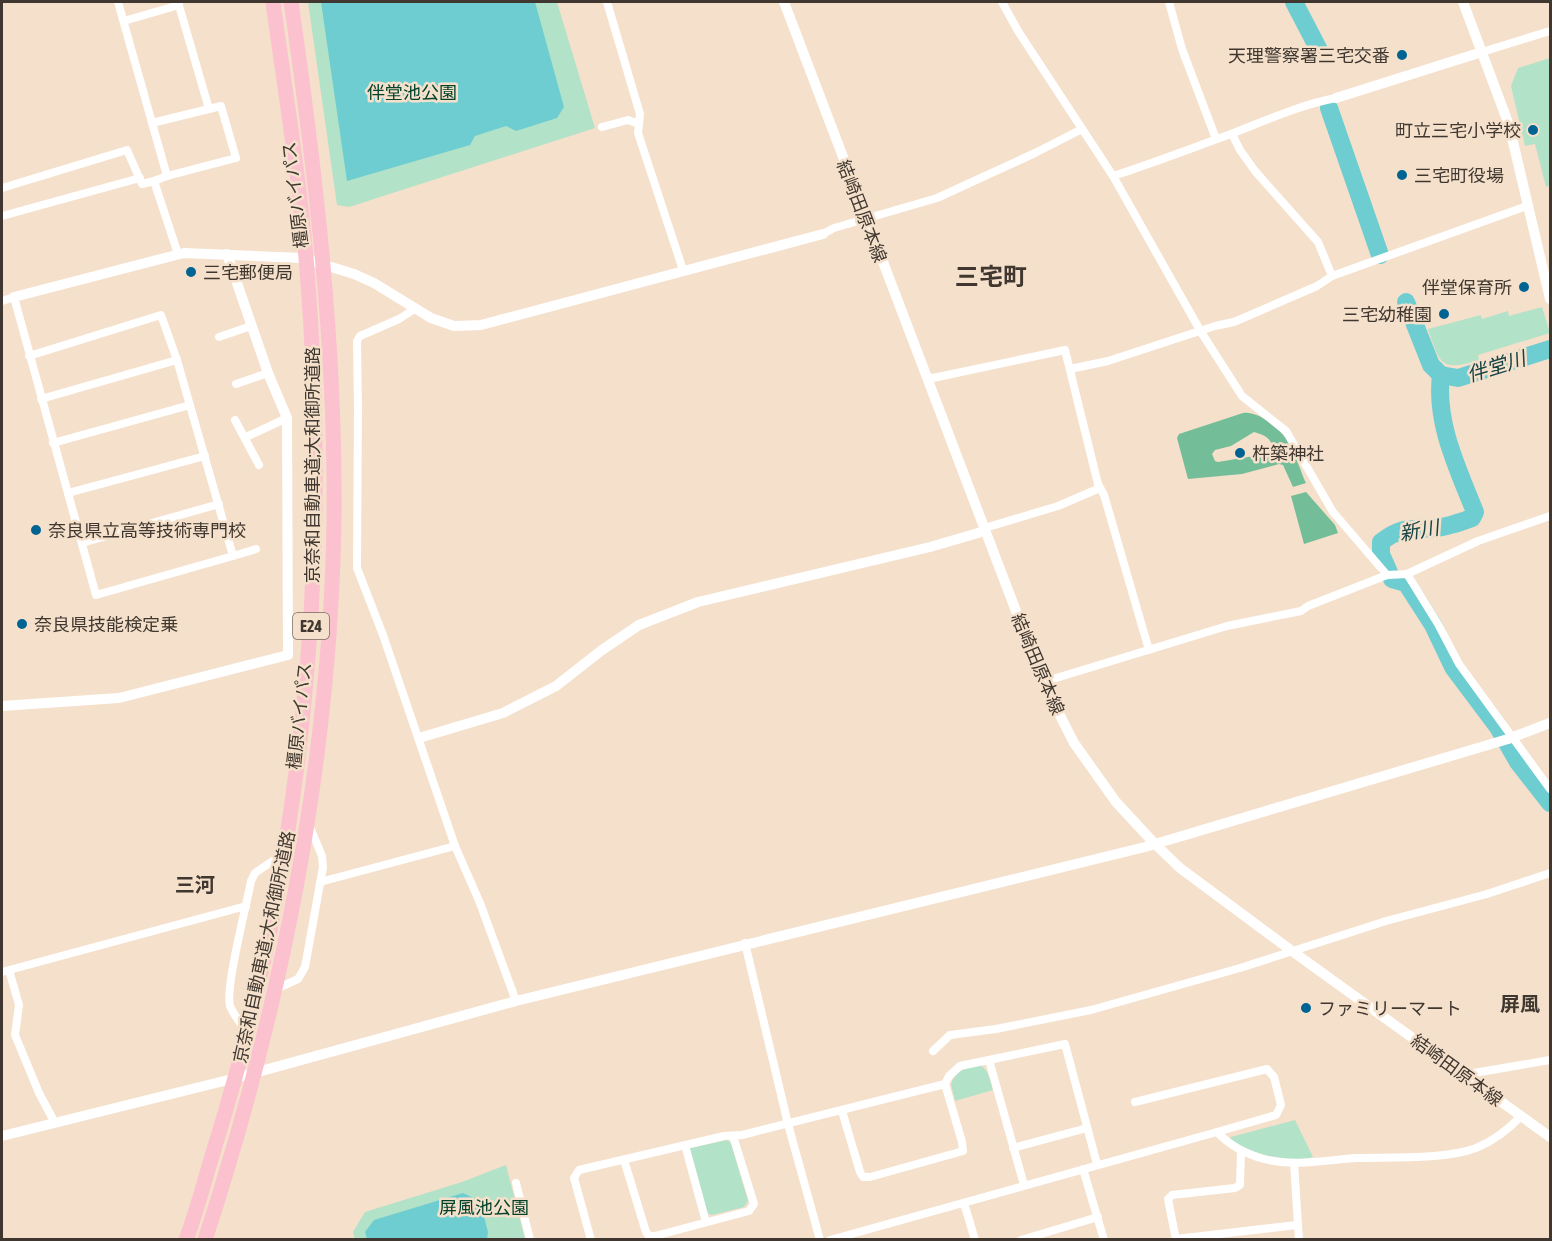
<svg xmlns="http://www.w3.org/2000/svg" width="1552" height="1241" viewBox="0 0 1552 1241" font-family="'Asap Condensed','Noto Sans JP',sans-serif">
	<rect width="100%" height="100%" fill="#f5e0cb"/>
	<!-- green -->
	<g fill="#b2e2c8">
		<polygon points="308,2 557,2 595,128 349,207 337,205"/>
		<polygon points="1550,58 1550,185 1546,187 1535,144 1525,146 1511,86 1518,68"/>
		<path d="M1542 307 1550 333 1478 355 1479 360C1440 372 1440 364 1428 329L1481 315 1482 319 1508 311 1509 316Z"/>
		<path d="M979 1065C989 1069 990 1081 993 1090L955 1101 951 1084C957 1070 965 1068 979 1065Z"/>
		<path d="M1295 1120 1313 1157C1289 1164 1249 1154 1230 1139L1231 1137Z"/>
		<polygon points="727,1140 731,1143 748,1201 744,1207 712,1215 706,1213 690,1156 690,1148"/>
		<polygon points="506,1165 525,1239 355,1240 353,1232 365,1212 462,1182"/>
	</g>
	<!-- forest -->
	<g fill="#74bd99" fill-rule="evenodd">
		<path d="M1243 413C1257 411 1275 425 1284 436 1293 446 1300 470 1306 483L1293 487 1283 465 1279 464 1242 474 1188 479 1177 438 1179 434ZM1254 432C1265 435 1271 438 1274 450L1272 453 1218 462 1215 461 1212 454 1215 450 1231 446Z"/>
		<polygon points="1306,492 1335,525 1338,533 1304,544 1291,496"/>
	</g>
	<!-- water -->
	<g fill="#6ecdd1">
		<polygon points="321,2 535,2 564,107 557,118 516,131 506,126 475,136 470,145 347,181"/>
		<polygon points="463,1193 480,1201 488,1232 487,1239 367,1239 365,1232 374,1220"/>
	</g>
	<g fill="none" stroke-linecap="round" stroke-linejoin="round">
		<!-- river -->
		<g stroke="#6ecdd1" stroke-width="18">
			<polyline points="1294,2 1320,52"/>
			<polyline points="1329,108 1380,255"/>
			<polyline points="1406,302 1431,365 1441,375"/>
			<path d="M1441 375C1435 423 1458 469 1475 512L1472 518C1461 522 1447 527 1435 528 1410 530 1403 525 1381 542V554L1392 579 1406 583 1433 625 1453 667 1498 727 1518 762 1550 803"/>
			<polyline points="1441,375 1458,378 1550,349"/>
		</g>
		<!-- street -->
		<g stroke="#fff" stroke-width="8">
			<polyline points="118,2 167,176 154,181 178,254"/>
			<polyline points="178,2 209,109"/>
			<polyline points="607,2 640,114 638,133 683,270"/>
			<polyline points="1002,2 1018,31 1113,176 1201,332 1242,396 1286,431 1333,512 1387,575"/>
			<polyline points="1169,2 1182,49 1216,139"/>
			<polyline points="124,21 179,5"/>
			<polyline points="1482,52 1550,31"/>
			<polyline points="152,123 221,106 236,158 167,176"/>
			<polyline points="602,127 628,120 639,124"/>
			<polyline points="1232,134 1240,150 1255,171 1318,242 1332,276"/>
			<path d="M1113 176C1153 163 1192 148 1231 134 1265 121 1299 105 1336 98"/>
			<polyline points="2,188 127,150 142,184 154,181"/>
			<polyline points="2,216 140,178"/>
			<polyline points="823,234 834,228 937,198 1035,153 1082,129"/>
			<polyline points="2,301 14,297 96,595 233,556 177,360 161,315 29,356"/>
			<polyline points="416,308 399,319 360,336 357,341 358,408 357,568 383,635 455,846 480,903 516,1001"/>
			<polyline points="219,337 251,326"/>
			<polyline points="1070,369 1108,361 1215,326 1234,322 1317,286 1332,276 1527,206"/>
			<polyline points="927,377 933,378 1065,350 1098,484 1104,495 1149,650"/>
			<polyline points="236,384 268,373"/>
			<polyline points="41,399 177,360"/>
			<polyline points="235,420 259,465"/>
			<polyline points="246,437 287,418"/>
			<polyline points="53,443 190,405"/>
			<polyline points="68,493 205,456"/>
			<polyline points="985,531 988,527 1058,506 1100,488"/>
			<polyline points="82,543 219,504"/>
			<polyline points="233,556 256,549"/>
			<polyline points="1407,574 1438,624 1459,664 1550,789"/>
			<polyline points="1043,682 1227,626 1301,611 1308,606 1387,575 1407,574 1478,541 1550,516"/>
			<polyline points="320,882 455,846"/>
			<polyline points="745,943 788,1124 820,1240"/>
			<polyline points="9,970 19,1005 15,1035 39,1093 55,1123"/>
			<polyline points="2,972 246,906"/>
			<polyline points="276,989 298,979 305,967 323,867 322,856 309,825"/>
			<path d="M245 1030C240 1022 233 1014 230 1006 225 987 247 904 251 881L255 873 280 856"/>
			<polyline points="933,1051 950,1035 996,1029 1091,1010 1240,968 1386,921 1487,894 1550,873"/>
			<polyline points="989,1060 1024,1185"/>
			<polyline points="1467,1077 1474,1073 1550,1060"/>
			<polyline points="1135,1102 1267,1069 1274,1077 1281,1105 1276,1115 1217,1132"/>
			<polyline points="842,1111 860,1172 863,1177 870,1177 956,1153 963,1151 962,1142 945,1084 949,1076 960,1066 1065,1044 1097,1164"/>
			<polyline points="685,1145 706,1222"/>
			<polyline points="1013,1148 1087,1128"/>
			<polyline points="624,1160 646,1232 649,1236 655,1236 749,1211 754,1204 733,1136"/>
			<polyline points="1294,1163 1299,1240"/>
			<polyline points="1083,1169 1104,1240"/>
			<polyline points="516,1183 530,1240"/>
			<polyline points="964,1203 975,1240"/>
			<polyline points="1176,1239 1297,1225"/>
			<polyline points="591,1240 574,1178 579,1170 724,1136 742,1135 945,1084"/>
			<path d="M830 1240 1217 1132C1230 1146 1246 1154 1264 1159 1294 1167 1326 1160 1357 1158 1391 1157 1444 1160 1476 1148 1493 1141 1509 1129 1521 1116"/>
			<polyline points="1021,1240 1098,1217"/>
			<polyline points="1176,1240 1168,1199 1172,1195 1235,1188 1240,1185 1241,1151"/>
		</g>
		<!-- secondary -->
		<g stroke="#fff" stroke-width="10">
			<polyline points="784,2 1043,682 1074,743 1116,802 1154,843 1180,868 1292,951 1550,1137"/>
			<polyline points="1463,2 1509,125 1550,299"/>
			<polyline points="1336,98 1482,52"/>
			<polyline points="14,297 184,253 302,258 354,274 374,283 431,318 454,326 481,325 823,234"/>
			<polyline points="2,706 119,698 288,655 287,418 268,373 227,254"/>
			<polyline points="419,738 503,713 556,686 602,650 639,625 698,602 930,547 985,531"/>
			<polyline points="2,1136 232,1079 516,1001 1145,847 1508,739 1550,723"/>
		</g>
		<!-- highway -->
		<g stroke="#fbc1cf" stroke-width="15">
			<path d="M186 1240C198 1208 206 1175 216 1143 303 861 331 565 307 270 300 181 285 91 273 2"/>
			<path d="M205 1240C281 1007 330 767 334 522 336 347 316 174 291 2"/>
		</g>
	</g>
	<!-- markers -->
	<g fill="#006493" stroke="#f5e0cb" stroke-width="2">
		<circle cx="1402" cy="55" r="6"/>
		<circle cx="1533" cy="130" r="6"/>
		<circle cx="1402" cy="175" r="6"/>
		<circle cx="191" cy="272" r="6"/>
		<circle cx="1524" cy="287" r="6"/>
		<circle cx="1444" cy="314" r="6"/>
		<circle cx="1240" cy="453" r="6"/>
		<circle cx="36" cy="530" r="6"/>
		<circle cx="22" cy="624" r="6"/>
		<circle cx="1306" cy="1008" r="6"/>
	</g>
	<g text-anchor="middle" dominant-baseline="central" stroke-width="5" stroke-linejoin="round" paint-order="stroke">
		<!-- shield labels -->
		<rect fill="#f5e0cb" stroke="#766a5e" stroke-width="1.5" x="293" y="613" width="36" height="26" rx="4.5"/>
		<g font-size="16" font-weight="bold" fill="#403830">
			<text x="311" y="626">E24</text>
		</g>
		<!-- poi labels -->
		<g font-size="18" fill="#403830" stroke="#f5e0cb" text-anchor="start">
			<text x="1390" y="55" text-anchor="end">天理警察署三宅交番</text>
			<text x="1521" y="130" text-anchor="end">町立三宅小学校</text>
			<text x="1414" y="175">三宅町役場</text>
			<text x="203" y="272">三宅郵便局</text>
			<text x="1512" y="287" text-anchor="end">伴堂保育所</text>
			<text x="1432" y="314" text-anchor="end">三宅幼稚園</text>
			<text x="1252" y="453">杵築神社</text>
			<text x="48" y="530">奈良県立高等技術専門校</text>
			<text x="34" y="624">奈良県技能検定乗</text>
			<text x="1318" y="1008">ファミリーマート</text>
		</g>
		<!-- park labels -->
		<g font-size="18" fill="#02412a" stroke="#f5e0cb">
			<text x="412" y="92">伴堂池公園</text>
			<text x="484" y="1207">屏風池公園</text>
		</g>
		<!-- street labels -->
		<g font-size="18" fill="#403830" stroke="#f5e0cb">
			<text transform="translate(295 195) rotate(-97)">橿原バイパス</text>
			<text transform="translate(862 211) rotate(69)">結崎田原本線</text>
			<text transform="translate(312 465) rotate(-90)">京奈和自動車道;大和御所道路</text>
			<text transform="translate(1038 664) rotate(67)">結崎田原本線</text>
			<text transform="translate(299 716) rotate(-84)">橿原バイパス</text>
			<text transform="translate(264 947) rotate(-78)">京奈和自動車道;大和御所道路</text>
			<text transform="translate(1457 1070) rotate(36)">結崎田原本線</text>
		</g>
		<!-- water labels -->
		<g font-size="20" font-style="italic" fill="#164344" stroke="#f5e0cb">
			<text transform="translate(1496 366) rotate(-17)">伴堂川</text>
			<text transform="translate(1419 530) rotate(-10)">新川</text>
		</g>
		<!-- neighbourhood labels -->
		<g font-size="20" font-weight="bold" fill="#403830" stroke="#f5e0cb">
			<text x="195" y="884">三河</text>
			<text x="1520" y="1003">屏風</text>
		</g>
		<!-- district labels -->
		<g font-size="24" font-weight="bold" fill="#403830" stroke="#f5e0cb">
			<text x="991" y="276">三宅町</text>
		</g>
	</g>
	<!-- border -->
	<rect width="1552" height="1241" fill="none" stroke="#403830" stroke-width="6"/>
</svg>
